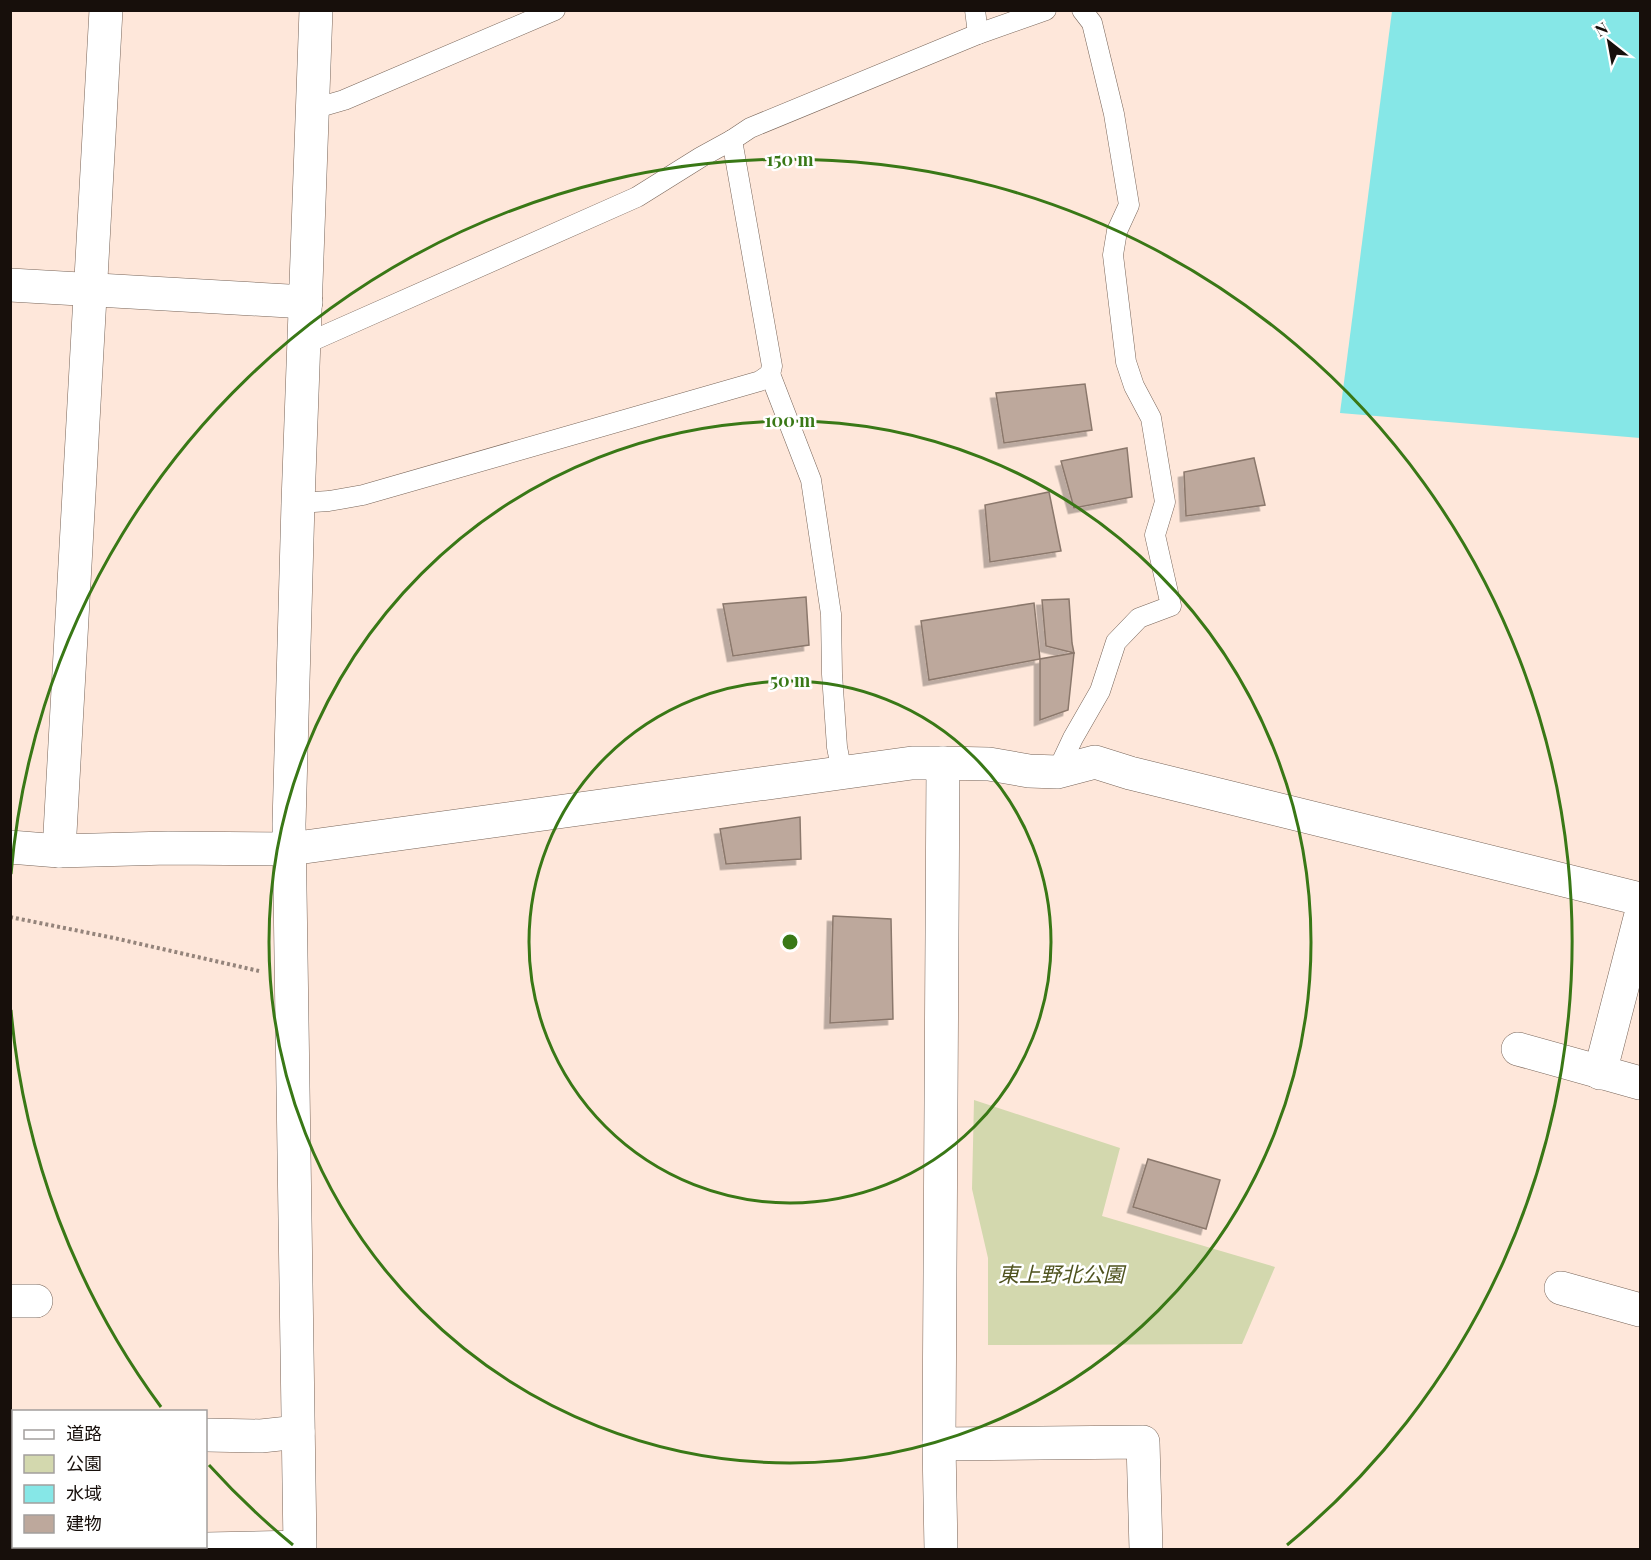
<svg xmlns="http://www.w3.org/2000/svg" width="1651" height="1560" viewBox="0 0 1651 1560" font-family="'Playfair Display','Noto Sans JP',serif">
	<defs>
		<filter id="shadow"><feDropShadow dx="-5.5" dy="5.5" stdDeviation="0" flood-color="#0004"/></filter>
	</defs>
	<rect width="100%" height="100%" fill="#fee7da"/>
	<!-- green -->
	<polygon fill="#d3d8ae" points="974,1100 1120,1148 1102,1216 1275,1267 1242,1344 988,1345 988,1258 972,1189"/>
	<!-- water -->
	<polygon fill="#86e7e7" points="1392,11 1640,11 1640,438 1340,413"/>
	<!-- building -->
	<g fill="#bda89c" stroke="#8b786c" stroke-width="1.5" filter="url(#shadow)">
		<polygon points="1085,384 1092,430 1004,443 996,393"/>
		<polygon points="1127,448 1132,497 1074,508 1061,461"/>
		<polygon points="1254,458 1265,505 1186,516 1184,472"/>
		<polygon points="1049,492 1061,551 990,562 985,505"/>
		<polygon points="806,597 809,645 733,656 723,604"/>
		<polygon points="1069,599 1072,643 1074,653 1046,646 1042,600"/>
		<polygon points="1034,603 1040,659 929,680 921,621"/>
		<polygon points="1074,653 1068,710 1040,720 1040,659"/>
		<polygon points="800,817 801,859 726,864 720,829"/>
		<polygon points="833,916 891,919 893,1019 830,1023"/>
		<polygon points="1148,1159 1220,1180 1206,1229 1133,1207"/>
	</g>
	<g fill="none" stroke-linecap="round" stroke-linejoin="round">
		<!-- service casing -->
		<g stroke="#786559" stroke-width="21">
			<g id="service">
				<polyline points="975,10 978,34"/>
				<polyline points="313,109 344,100 555,10"/>
				<polyline points="732,140 750,128 978,34 1046,10"/>
				<polyline points="770,374 811,480 831,614 832,674 837,747 842,773"/>
				<polyline points="298,503 329,501 363,495 760,381 770,374 772,366 732,140 701,157 637,197 305,344"/>
				<polyline points="1057,772 1073,738 1100,691 1116,642 1139,618 1171,606 1155,535 1165,502 1151,418 1134,386 1126,362 1113,255 1117,231 1129,205 1114,114 1092,23 1082,10"/>
			</g>
		</g>
		<!-- minor casing -->
		<g stroke="#786559" stroke-width="34">
			<g id="minor">
				<polyline points="10,285 306,302"/>
				<polyline points="59,851 106,10"/>
				<polyline points="1518,1049 1640,1083"/>
				<polyline points="1600,1073 1640,918"/>
				<polyline points="1561,1288 1640,1310"/>
				<polyline points="10,1301 36,1301"/>
				<polyline points="10,1434 14,1434"/>
				<polyline points="206,1435 261,1436 298,1432"/>
				<polyline points="939,1444 1143,1442 1146,1550"/>
				<polyline points="155,1550 300,1547 289,824 298,503 316,10"/>
				<polyline points="941,1550 939,1444 943,763 989,764 1029,771 1057,772 1095,762 1130,773 1640,899"/>
			</g>
		</g>
		<!-- tertiary casing -->
		<g stroke="#786559" stroke-width="34">
			<polyline id="tertiary" points="10,847 59,851 168,848 290,849 912,763 943,763"/>
		</g>
		<!-- path -->
		<polyline stroke="#94847b" stroke-width="4" stroke-dasharray="3 3" stroke-linecap="butt" points="10,917 114,938 259,971"/>
		<!-- service -->
		<use href="#service" stroke="#fff" stroke-width="20"/>
		<!-- minor -->
		<use href="#minor" stroke="#fff" stroke-width="33"/>
		<!-- tertiary -->
		<use href="#tertiary" stroke="#fff" stroke-width="33"/>
	</g>
	<!-- distance rings -->
	<g fill="none" stroke="#397816" stroke-width="3">
		<circle cx="790" cy="942" r="261"/>
		<circle cx="790" cy="942" r="521"/>
		<path d="M293 1545A782 782 0 0 1 209 1465M161 1407A782 782 0 0 1 11 1010M11 874A782 782 0 1 1 1287 1545"/>
	</g>
	<g text-anchor="middle" dominant-baseline="central" stroke-width="5" stroke-linejoin="round" paint-order="stroke">
		<!-- park labels -->
		<g font-size="21" font-style="italic" fill="#4f531f" stroke="#fff">
			<text x="1061" y="1273">東上野北公園</text>
		</g>
	</g>
	<circle cx="790" cy="942" r="9" fill="#397816" stroke="#fff" stroke-width="3"/>
	<g font-size="18" text-anchor="middle" font-weight="bold" fill="#397816" stroke="#fff" stroke-width="5" stroke-linejoin="round" paint-order="stroke">
		<text x="790" y="166">150 m</text>
		<text x="790" y="427">100 m</text>
		<text x="790" y="687">50 m</text>
	</g>
	<!-- border -->
	<rect width="1651" height="1560" fill="none" stroke="#170f0b" stroke-width="24"/>
	<!-- legend -->
	<rect x="12" y="1410" width="195" height="138" fill="#ffffff" stroke="#a29f9d" stroke-width="1.5"/>
	<rect x="24" y="1430" width="30" height="9" fill="#ffffff" stroke="#a29f9d" stroke-width="1.5"/>
	<text x="66" y="1440" font-size="18" fill="#170f0b">道路</text>
	<rect x="24" y="1455" width="30" height="18" fill="#d3d8ae" stroke="#a29f9d" stroke-width="1.5"/>
	<text x="66" y="1470" font-size="18" fill="#170f0b">公園</text>
	<rect x="24" y="1485" width="30" height="18" fill="#86e7e7" stroke="#a29f9d" stroke-width="1.5"/>
	<text x="66" y="1500" font-size="18" fill="#170f0b">水域</text>
	<rect x="24" y="1515" width="30" height="18" fill="#bda89c" stroke="#a29f9d" stroke-width="1.5"/>
	<text x="66" y="1530" font-size="18" fill="#170f0b">建物</text>
	<!-- north arrow -->
	<g transform="translate(1609 42) rotate(329)" stroke="#ffffff" stroke-width="4.5" paint-order="stroke">
	<path d="M0-4.5L10 22L0 15L-10 22Z" fill="#170f0b"/>
	<text y="-9" font-size="16" font-weight="bold" text-anchor="middle" fill="#170f0b">N</text>
	</g>
</svg>
